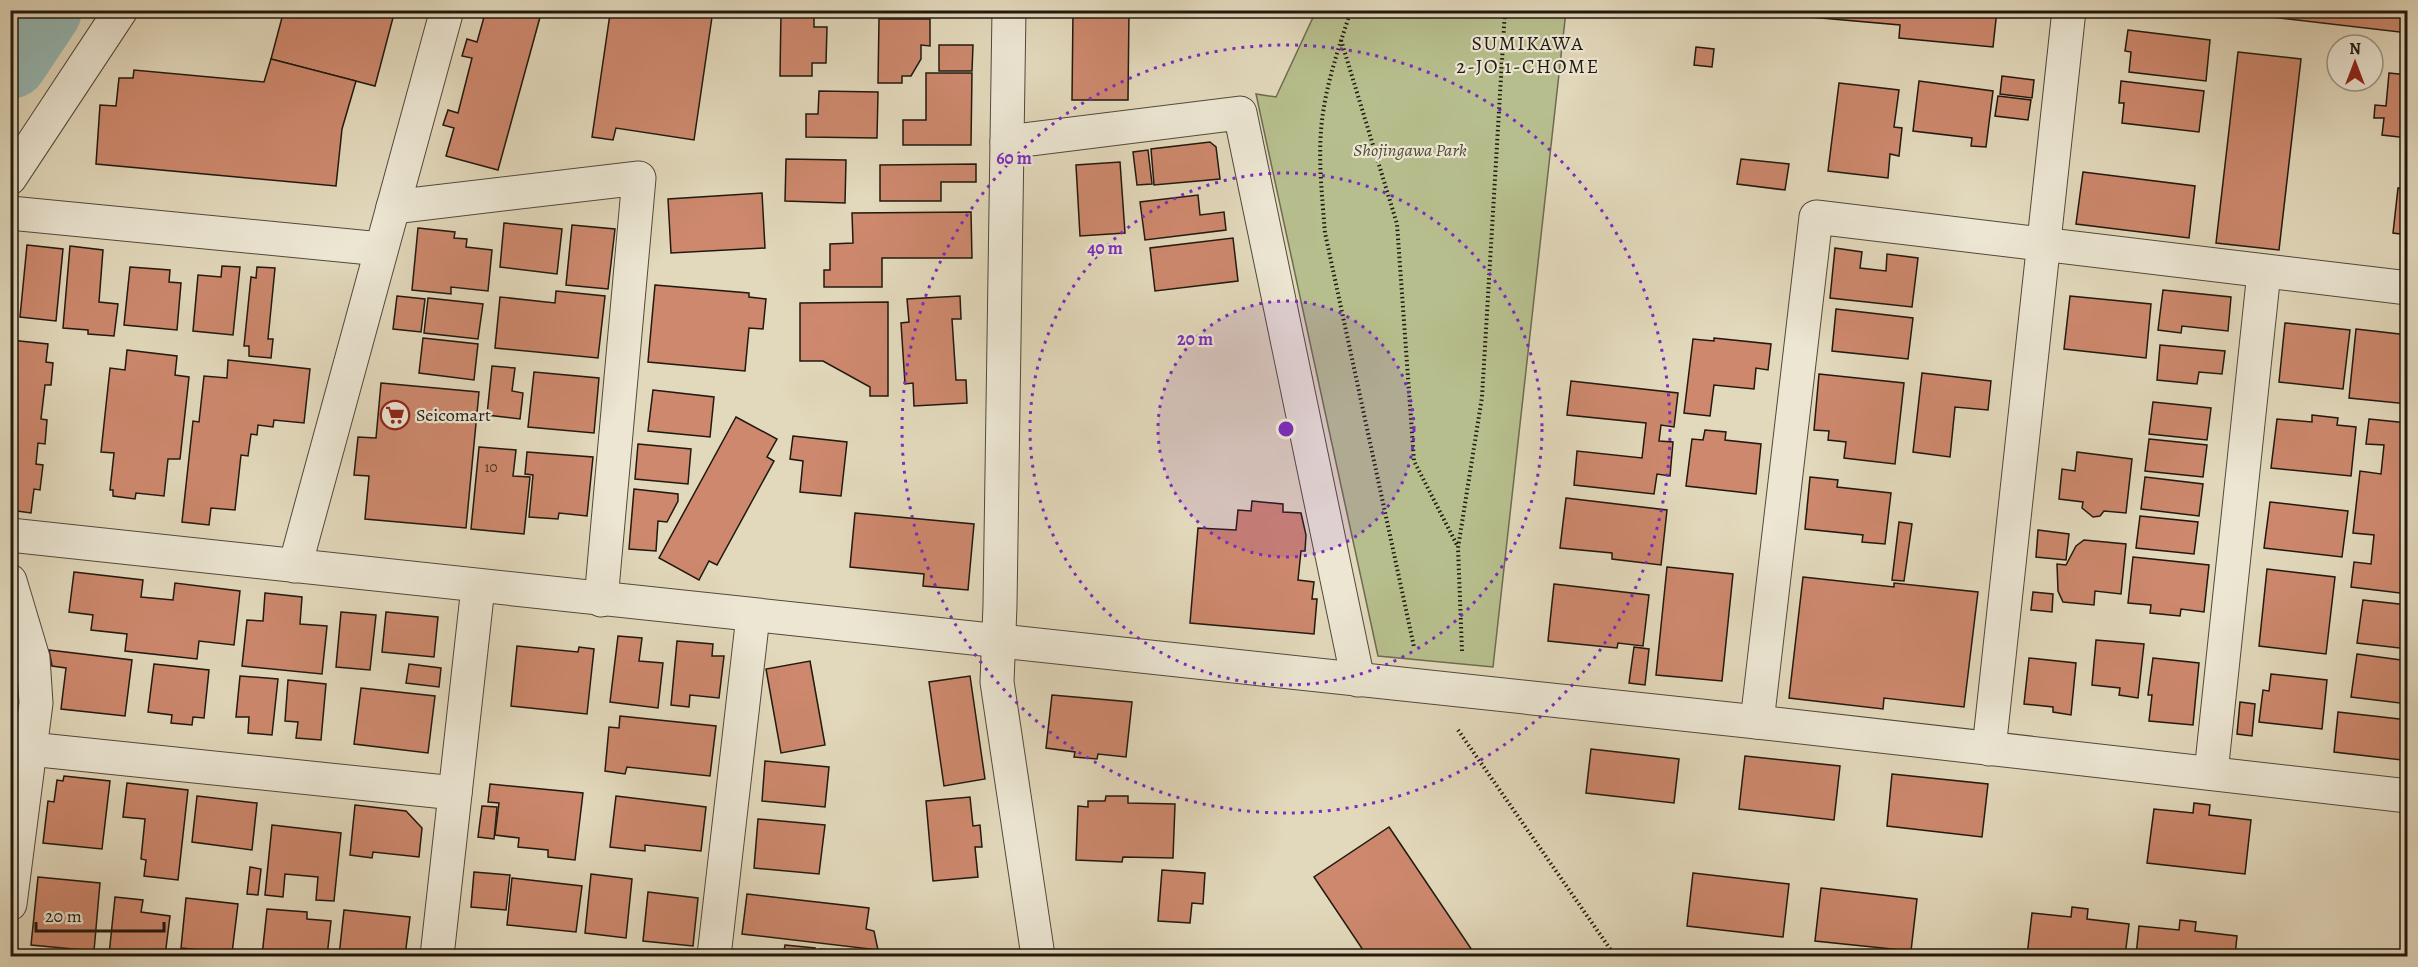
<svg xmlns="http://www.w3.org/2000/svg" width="2418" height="967" viewBox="0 0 2418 967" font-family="Alegreya,serif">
	<rect width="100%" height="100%" fill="#e2d8bb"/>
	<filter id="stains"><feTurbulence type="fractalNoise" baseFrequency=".00333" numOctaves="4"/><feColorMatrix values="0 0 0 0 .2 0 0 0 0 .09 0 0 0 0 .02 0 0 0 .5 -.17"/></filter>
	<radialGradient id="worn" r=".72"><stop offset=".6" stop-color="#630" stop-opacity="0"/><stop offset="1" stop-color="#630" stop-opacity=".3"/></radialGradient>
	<!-- green -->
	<polygon fill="#b7be8d" stroke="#6c6c4e" stroke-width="1.5" points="1316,11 1566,11 1493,667 1378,656 1256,94 1276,97"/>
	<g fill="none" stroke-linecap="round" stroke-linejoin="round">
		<!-- river -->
		<polyline stroke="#96b9b6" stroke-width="76" points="10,61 44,10"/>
	</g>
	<!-- building -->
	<g fill="#cd886d" stroke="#21190f" stroke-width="1.5">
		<polygon points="284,10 395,10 375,86 271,59"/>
		<polygon points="486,10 542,10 498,170 446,156 454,128 443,125 448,110 458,113 472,58 462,56 467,39 477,42"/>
		<polygon points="631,10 713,10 694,140 616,128 613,140 592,137 610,14 630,17"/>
		<polygon points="1073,10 1129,10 1128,100 1072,100"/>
		<polygon points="1753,10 1997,10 1993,47 1899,38 1900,25 1753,12"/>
		<polygon points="2168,10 2204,10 2204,14"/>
		<polygon points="2227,10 2408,10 2408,33 2227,12"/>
		<polygon points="781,13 814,14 814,27 827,27 826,63 812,63 812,76 780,76"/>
		<polygon points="879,19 930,19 930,46 921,45 921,59 911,76 902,76 902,83 878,83"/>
		<polygon points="2128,30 2210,40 2206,81 2129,72 2131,52 2125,51"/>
		<polygon points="939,45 973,45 972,71 939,71"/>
		<polygon points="1696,47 1714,49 1712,67 1694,65"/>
		<polygon points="2334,50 2337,50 2337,67 2332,66"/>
		<polygon points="2238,52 2301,59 2279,250 2216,243"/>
		<polygon points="271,59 356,81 342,129 336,186 96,164 100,105 116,106 119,78 133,78 134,70 264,82"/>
		<polygon points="926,73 972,73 971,145 903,145 903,120 926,120"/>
		<polygon points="2389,73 2408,75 2408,138 2382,135 2384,118 2374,118 2375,105 2386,106"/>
		<polygon points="2002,76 2034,80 2032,98 2000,94"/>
		<polygon points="1919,81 1993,91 1986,147 1971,146 1972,138 1913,131"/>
		<polygon points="2121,81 2204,91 2199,132 2122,123 2124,103 2119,103"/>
		<polygon points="1839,83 1899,90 1894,127 1902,128 1899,156 1890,154 1888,178 1828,171"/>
		<polygon points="819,91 878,92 877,138 806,137 806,114 818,114"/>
		<polygon points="1998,96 2031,100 2028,120 1995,116"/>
		<polygon points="1210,142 1216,147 1220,179 1154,185 1151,149"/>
		<polygon points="1148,150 1152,184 1137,185 1133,152"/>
		<polygon points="786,159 846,160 845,203 785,201"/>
		<polygon points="1741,159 1789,164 1785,190 1737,184"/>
		<polygon points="1120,162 1125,233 1080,236 1076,165"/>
		<polygon points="976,164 976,182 941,182 941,201 880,201 880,165"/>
		<polygon points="2083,172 2195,186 2189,238 2076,224"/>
		<polygon points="2398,188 2408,189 2408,235 2393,233"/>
		<polygon points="762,193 765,248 671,253 668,199"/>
		<polygon points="1198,195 1200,215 1224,212 1226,230 1145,240 1140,202"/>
		<polygon points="971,212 972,258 882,258 882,287 824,287 824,270 830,270 830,244 853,243 852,213"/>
		<polygon points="504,223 562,229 557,274 500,267"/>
		<polygon points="572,225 615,229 608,289 566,285"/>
		<polygon points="418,228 455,232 454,238 467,239 466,247 492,250 488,291 451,287 451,294 412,290"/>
		<polygon points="1233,238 1238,281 1155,291 1150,248"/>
		<polygon points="27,245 63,249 56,321 20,317"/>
		<polygon points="70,246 103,250 99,302 118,304 114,336 88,334 88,330 63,328"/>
		<polygon points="1835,248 1862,252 1860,268 1886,271 1887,254 1918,258 1912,307 1830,298"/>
		<polygon points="222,266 240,267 233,335 193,331 198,275 221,277"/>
		<polygon points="130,267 170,270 169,282 181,283 177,330 124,325"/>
		<polygon points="257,267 275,268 268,339 273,339 271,358 249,356 249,346 244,346 251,277 256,278"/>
		<polygon points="655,285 749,293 749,297 766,299 763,329 749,328 745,371 648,362"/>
		<polygon points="2163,290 2231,297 2228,331 2182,326 2181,333 2158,330"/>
		<polygon points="556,291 605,296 598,358 495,348 500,297 555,303"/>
		<polygon points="397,296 425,299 421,332 393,329"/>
		<polygon points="960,296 961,319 952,319 956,380 966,380 967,403 914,406 913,383 905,384 901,323 909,322 907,299"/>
		<polygon points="2070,296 2151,304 2146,358 2064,349"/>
		<polygon points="428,298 483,304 478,339 424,333"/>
		<polygon points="888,302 888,396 870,396 870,387 823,361 800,361 800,303"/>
		<polygon points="1836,309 1913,318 1908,359 1832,351"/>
		<polygon points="2285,323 2350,330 2343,389 2279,382"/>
		<polygon points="2356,329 2408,335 2408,404 2349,398"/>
		<polygon points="423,338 478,344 474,380 419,373"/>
		<polygon points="1714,338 1771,344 1768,370 1756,368 1754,389 1714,385 1710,416 1684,413 1693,339 1714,341"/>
		<polygon points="10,340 48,344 46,362 53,363 51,385 45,385 41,419 47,420 45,444 38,443 36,464 43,465 40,490 34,489 31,513 10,510"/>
		<polygon points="2160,345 2225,351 2222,374 2199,372 2197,384 2157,380"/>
		<polygon points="127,350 177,356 175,375 189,377 180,459 168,459 164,496 136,493 135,499 113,496 113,490 110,490 114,453 101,452 110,368 125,370"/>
		<polygon points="228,360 310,369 304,423 274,420 273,427 258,425 257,435 251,434 248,456 241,455 235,510 211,508 209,525 182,522 193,421 199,422 204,376 227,378"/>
		<polygon points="492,366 515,368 512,391 523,393 520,419 487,415"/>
		<polygon points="534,372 599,378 594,433 528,427"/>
		<polygon points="1922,373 1991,381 1988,410 1955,407 1950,457 1913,452"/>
		<polygon points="1819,374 1904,383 1895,464 1844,458 1846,442 1828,440 1829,431 1814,430"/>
		<polygon points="1571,381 1678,393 1674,427 1661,425 1659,441 1673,442 1670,476 1657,474 1654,494 1574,485 1577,451 1642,458 1646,423 1567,415"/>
		<polygon points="381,383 479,392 466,528 365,519 369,476 354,475 358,437 376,438"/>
		<polygon points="653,390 714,397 710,437 648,431"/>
		<polygon points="2153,402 2211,408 2207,440 2149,434"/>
		<polygon points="2312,415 2338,418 2337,425 2356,427 2351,476 2271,468 2277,419 2312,422"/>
		<polygon points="736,417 777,439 767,457 774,461 717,565 709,561 699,580 659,558"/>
		<polygon points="2369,419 2408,423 2408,594 2351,587 2354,562 2371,564 2374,535 2353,533 2360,471 2381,474 2384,445 2366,444"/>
		<polygon points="1705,430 1726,432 1725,440 1761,444 1756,494 1686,486 1692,439 1703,440"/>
		<polygon points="793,436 847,442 841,496 800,492 803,461 790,459"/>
		<polygon points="2149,439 2207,445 2203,477 2145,471"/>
		<polygon points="638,444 691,449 688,484 635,479"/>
		<polygon points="479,447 516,450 513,476 530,477 524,534 471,529"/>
		<polygon points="527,452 593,457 587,516 559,513 558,519 529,517 533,475 525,474"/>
		<polygon points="2077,452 2132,459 2126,513 2104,511 2100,516 2093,517 2082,508 2083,502 2059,499 2062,469 2075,471"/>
		<polygon points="1810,477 1838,480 1837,487 1891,493 1885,544 1862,542 1863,535 1805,529"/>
		<polygon points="2145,477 2203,484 2199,516 2141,509"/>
		<polygon points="634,489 678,494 678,501 667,522 658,521 656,551 629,549"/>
		<polygon points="1566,498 1667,510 1661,565 1612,559 1612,553 1560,548"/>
		<polygon points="1252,501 1283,504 1283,512 1301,513 1306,535 1305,551 1301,551 1298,580 1314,582 1312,599 1317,599 1314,634 1190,623 1198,528 1236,530 1238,510 1251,511"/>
		<polygon points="2270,502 2348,511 2342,557 2264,548"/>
		<polygon points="855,513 974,524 968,590 923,586 924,574 850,567"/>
		<polygon points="2140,516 2198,522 2194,554 2136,548"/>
		<polygon points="1899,522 1912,524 1904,581 1892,580"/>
		<polygon points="2038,530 2069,534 2066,560 2036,557"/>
		<polygon points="2084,540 2126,544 2121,594 2095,591 2094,605 2063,602 2058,591 2057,564 2066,565 2076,546"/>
		<polygon points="2133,557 2209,565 2204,612 2181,609 2180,616 2150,613 2151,605 2128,603"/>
		<polygon points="1667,567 1733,574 1722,681 1656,675"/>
		<polygon points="2267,569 2335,577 2326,654 2259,646"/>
		<polygon points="74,572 143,580 141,597 173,600 175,583 240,591 234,645 199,641 197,659 125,651 127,634 91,630 93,615 69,612"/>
		<polygon points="1803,577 1894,587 1894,583 1978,592 1964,707 1884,698 1883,709 1789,698"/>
		<polygon points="1554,584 1649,595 1643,646 1618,643 1617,648 1548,641"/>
		<polygon points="2033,592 2053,594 2052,612 2031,610"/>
		<polygon points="265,593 302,597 300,624 327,626 322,674 242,666 247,620 263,621"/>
		<polygon points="2363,600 2408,605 2408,649 2357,643"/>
		<polygon points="341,612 376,615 370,670 336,667"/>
		<polygon points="386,612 438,617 434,657 382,652"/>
		<polygon points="618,636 642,638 639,661 663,663 658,708 610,702"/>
		<polygon points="2096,640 2144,644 2138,698 2119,695 2120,688 2092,685"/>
		<polygon points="677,641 713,644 712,656 724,656 719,698 690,695 689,707 671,705"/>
		<polygon points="517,646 578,652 579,647 594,649 587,714 511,706"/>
		<polygon points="1634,647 1649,649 1645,685 1629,683"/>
		<polygon points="49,650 132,660 125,716 61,709 66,668 52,666"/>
		<polygon points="2357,654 2408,661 2408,704 2351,697"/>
		<polygon points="2029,658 2076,663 2071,715 2053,712 2053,707 2024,704"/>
		<polygon points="2153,658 2199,663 2193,725 2149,721 2152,695 2148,695"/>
		<polygon points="810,661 825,745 781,753 766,669"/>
		<polygon points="154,664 209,670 204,718 193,717 192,725 171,723 172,715 148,712"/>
		<polygon points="409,664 441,668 439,687 406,683"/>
		<polygon points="2271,674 2327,680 2322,729 2259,722 2263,690 2269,691"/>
		<polygon points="240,676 278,679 272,735 248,733 249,717 236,717"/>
		<polygon points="970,676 985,779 944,786 929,682"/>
		<polygon points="288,680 326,684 321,740 296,738 298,722 285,721"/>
		<polygon points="10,686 15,686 10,725"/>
		<polygon points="361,688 435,696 428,753 354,744"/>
		<polygon points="1052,695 1132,702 1126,757 1098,754 1097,759 1074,757 1075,752 1046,748"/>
		<polygon points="2240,702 2255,704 2252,736 2237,734"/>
		<polygon points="2338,712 2408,720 2408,758 2402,760 2334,752"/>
		<polygon points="620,716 716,726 710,776 627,767 625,774 605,771 609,727 619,728"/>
		<polygon points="1591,749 1679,759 1674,803 1586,793"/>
		<polygon points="1745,756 1840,766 1834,820 1739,809"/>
		<polygon points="765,761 829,767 825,807 762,801"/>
		<polygon points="1892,774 1988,784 1982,837 1887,826"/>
		<polygon points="64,776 110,781 102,849 43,843 48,801 54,802 57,780 63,781"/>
		<polygon points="127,783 188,790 178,880 144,876 146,860 141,859 145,819 123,817"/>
		<polygon points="490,784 583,793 575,860 548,857 548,850 518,847 519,838 495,835 499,803 488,802"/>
		<polygon points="197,796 257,803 252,850 192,842"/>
		<polygon points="616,796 706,807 701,851 645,845 645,851 610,847"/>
		<polygon points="1106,796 1128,796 1128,803 1175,804 1173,858 1123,857 1122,862 1076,860 1078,806 1088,807 1088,801 1105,801"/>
		<polygon points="970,797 973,826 980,825 982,847 975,847 978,877 933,881 926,801"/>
		<polygon points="2194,803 2210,805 2209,815 2251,820 2245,874 2147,863 2154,809 2193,813"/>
		<polygon points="355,805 406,811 422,828 419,857 373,852 372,858 350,855"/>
		<polygon points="482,806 497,807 494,839 478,837"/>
		<polygon points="758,819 825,825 819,874 754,868"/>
		<polygon points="272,825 341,833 334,901 316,900 318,877 285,874 283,897 265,895"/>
		<polygon points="1389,827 1476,956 1367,956 1314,877"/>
		<polygon points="250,867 261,869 258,895 247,894"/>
		<polygon points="1162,870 1205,873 1203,904 1192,903 1190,923 1158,921"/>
		<polygon points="474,872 510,875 506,910 471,907"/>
		<polygon points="1693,873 1789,884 1783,937 1687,926"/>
		<polygon points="591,874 632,879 626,938 585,933"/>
		<polygon points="38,877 100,883 94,951 31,945"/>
		<polygon points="512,878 582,886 576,932 507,925"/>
		<polygon points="1821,888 1917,899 1911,951 1815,941"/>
		<polygon points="648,892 698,898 693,946 643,941"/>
		<polygon points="747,894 869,908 866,929 874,931 878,950 742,934"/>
		<polygon points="115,897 143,900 141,912 170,916 165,956 109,955"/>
		<polygon points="186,898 238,904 232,953 181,948"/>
		<polygon points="2072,907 2088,909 2087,919 2129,924 2125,956 2027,956 2032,913 2071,917"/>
		<polygon points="267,909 307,912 307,919 331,921 327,956 262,956"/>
		<polygon points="344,910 410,917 405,956 339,956"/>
		<polygon points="2180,920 2196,922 2195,931 2237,936 2235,956 2136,956 2139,926 2179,930"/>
		<polygon points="785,945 815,948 814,956 783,956"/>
		<polygon points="820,949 876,955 876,956 819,956"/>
	</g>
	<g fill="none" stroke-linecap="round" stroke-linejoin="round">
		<!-- street casing -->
		<g stroke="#51493a" stroke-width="35">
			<g id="street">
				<polyline points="1009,10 1000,605 997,682 1038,956"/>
				<polyline points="1007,142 1240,113 1358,680"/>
				<polyline points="10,178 121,10"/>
				<polyline points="393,207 639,178 601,600"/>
				<polyline points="10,213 381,249"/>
				<polyline points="10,535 1757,722 2408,796"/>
				<polyline points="295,566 447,10"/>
				<polyline points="10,581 33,658 36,703 10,904"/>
				<polyline points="1757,722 1816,217 2408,288"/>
				<polyline points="30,749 455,793"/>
				<polyline points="1989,749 2069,10"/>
				<polyline points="2211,773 2264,272"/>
				<polyline points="437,956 478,587"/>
				<polyline points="714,956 753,616"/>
			</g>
		</g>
		<!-- path -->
		<g stroke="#21190f" stroke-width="4" stroke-dasharray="1.5 3" stroke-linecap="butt">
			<path d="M1351 10C1340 44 1328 78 1323 113 1317 151 1322 195 1325 233L1414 647"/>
			<polyline points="1341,40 1397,224 1414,461 1458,547"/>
			<polyline points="1462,651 1458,548 1482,397 1505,10"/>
			<polyline points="1458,730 1615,956"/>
		</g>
		<!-- street -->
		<use href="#street" stroke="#ece6d3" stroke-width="33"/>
	</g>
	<!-- distance rings -->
	<circle cx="1286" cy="429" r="128" fill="#7b2cbf" fill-opacity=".12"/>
	<g fill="none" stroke="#7b2cbf" stroke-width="3" stroke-dasharray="3 6">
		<circle cx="1286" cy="429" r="128"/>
		<circle cx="1286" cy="429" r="256"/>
		<circle cx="1286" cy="429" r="384"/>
	</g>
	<!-- icons -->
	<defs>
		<g id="supermarket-ring" transform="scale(1.5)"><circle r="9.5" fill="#ece6d3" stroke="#8f2418" stroke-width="1.5"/><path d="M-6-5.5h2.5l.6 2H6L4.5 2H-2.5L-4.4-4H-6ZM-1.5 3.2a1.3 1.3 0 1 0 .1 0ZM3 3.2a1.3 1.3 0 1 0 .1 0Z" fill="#8f2418"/></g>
	</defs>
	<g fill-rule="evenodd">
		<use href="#supermarket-ring" x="395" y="415"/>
	</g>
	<g text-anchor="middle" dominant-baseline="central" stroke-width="4.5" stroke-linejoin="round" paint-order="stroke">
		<!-- number labels -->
		<g font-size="15" fill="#4c3526">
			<text x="491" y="467">10</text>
		</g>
		<!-- park labels -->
		<g font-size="18" font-style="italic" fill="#4e4b35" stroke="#ece6d3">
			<text x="1410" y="150">Shojingawa Park</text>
		</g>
		<!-- poi labels -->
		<g font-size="18" fill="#21190f" stroke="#ece6d3" text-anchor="start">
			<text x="416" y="415">Seicomart</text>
		</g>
		<!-- neighbourhood labels -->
		<g font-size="20" letter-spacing="1.5" fill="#21190f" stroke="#ece6d3">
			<text x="1528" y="43">SUMIKAWA<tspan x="1528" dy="23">2-JO 1-CHOME</tspan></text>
		</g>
	</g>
	<circle cx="1286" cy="429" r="9" fill="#7b2cbf" stroke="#ece6d3" stroke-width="3"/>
	<g font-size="18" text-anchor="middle" font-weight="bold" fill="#7b2cbf" stroke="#ece6d3" stroke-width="4.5" stroke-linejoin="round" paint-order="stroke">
		<text x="1014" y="164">60 m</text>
		<text x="1105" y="254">40 m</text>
		<text x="1195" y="345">20 m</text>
	</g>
	<!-- margin -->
	<rect width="2418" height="967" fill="none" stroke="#e2d8bb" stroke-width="36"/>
	<rect x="12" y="12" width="2394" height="943" fill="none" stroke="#21190f" stroke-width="3"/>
	<rect x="18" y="18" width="2382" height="931" fill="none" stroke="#21190f" stroke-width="1.5"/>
	<!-- north arrow -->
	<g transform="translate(2355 63)"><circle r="28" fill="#ece6d3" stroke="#9b9485" stroke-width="1.5"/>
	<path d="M0-4.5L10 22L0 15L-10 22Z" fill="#8f2418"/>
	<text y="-9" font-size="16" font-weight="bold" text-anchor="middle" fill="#21190f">N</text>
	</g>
	<!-- scale -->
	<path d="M36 922v9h128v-9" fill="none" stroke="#21190f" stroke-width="3"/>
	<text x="45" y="922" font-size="18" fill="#21190f" stroke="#ece6d3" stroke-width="4.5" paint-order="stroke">20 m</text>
	<rect width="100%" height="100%" filter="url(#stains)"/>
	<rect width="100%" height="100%" fill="url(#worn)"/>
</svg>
